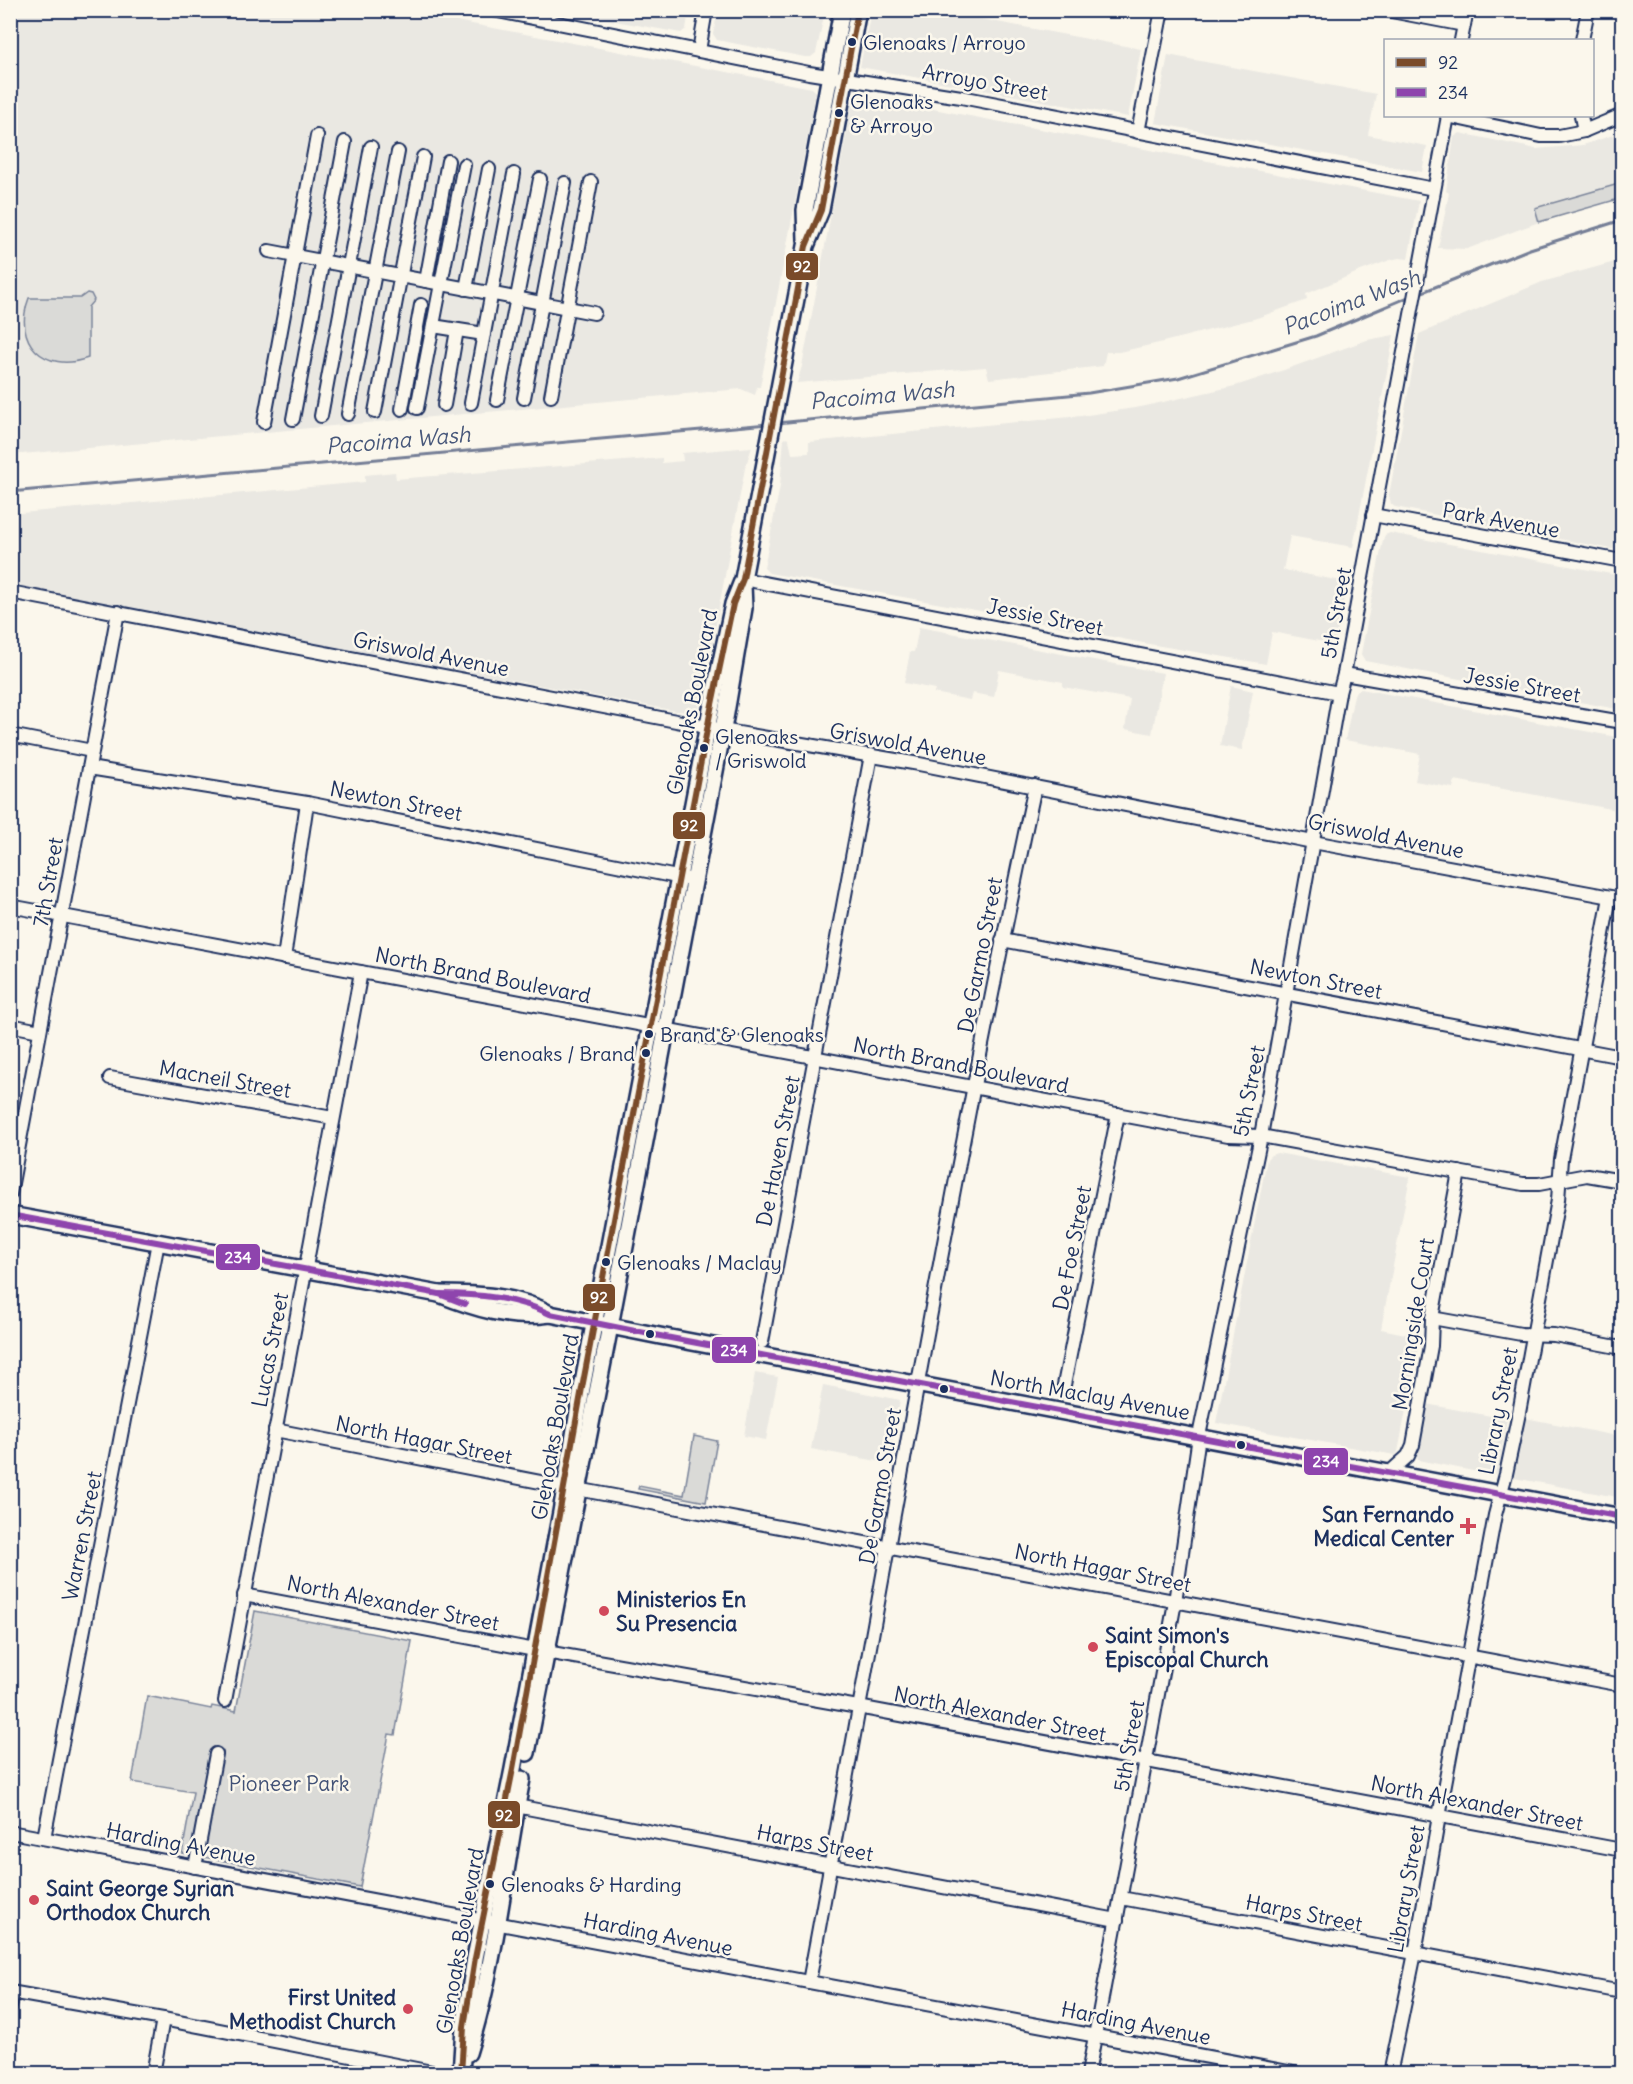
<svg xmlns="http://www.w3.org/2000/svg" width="1633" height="2084" viewBox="0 0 1633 2084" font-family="Delius,sans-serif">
	<rect width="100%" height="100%" fill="#fbf7ec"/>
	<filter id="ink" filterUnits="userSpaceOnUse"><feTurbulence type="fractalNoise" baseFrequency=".0167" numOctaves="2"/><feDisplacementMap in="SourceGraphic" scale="12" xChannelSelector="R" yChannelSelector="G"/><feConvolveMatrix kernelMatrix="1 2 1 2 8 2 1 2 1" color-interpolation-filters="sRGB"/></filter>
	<g filter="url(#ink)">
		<!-- built -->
		<g fill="#eae8e2">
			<polygon points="11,11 403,11 812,88 816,92 760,387 757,387 755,395 741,389 11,455"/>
			<polygon points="560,11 689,10 689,11 686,29 681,33"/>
			<polygon points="718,11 825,11 816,53 811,57 805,57 717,40 713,34"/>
			<polygon points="871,11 956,11 955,14 1141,49 1128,117 860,67"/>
			<polygon points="1168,55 1376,94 1368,135 1427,146 1422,172 1155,123"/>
			<polygon points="854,94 1419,201 1408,259 1399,258 1390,260 1358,272 1306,294 1307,300 1257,318 1159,343 1119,352 1106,352 1103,366 989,379 986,367 797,383 802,366"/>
			<polygon points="1460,133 1536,149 1583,145 1613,135 1622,161 1622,183 1536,208 1539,222 1467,249 1438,248 1449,193 1446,191 1454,137"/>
			<polygon points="1622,260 1622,551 1395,507 1391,504 1389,495 1419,334 1542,282"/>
			<polygon points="1394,335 1353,547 1290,536 1283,570 1347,582 1335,644 1272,632 1266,664 1143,643 986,612 769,573 764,568 780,486 784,438 789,439 792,454 809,453 809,442 1081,416 1141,407 1235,386 1284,370 1367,340"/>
			<polygon points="752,447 745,468 701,704 698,708 692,712 676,711 11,586 10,514 365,482 365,475 395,472 396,479 662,458 662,463 683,461 682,453"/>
			<polygon points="1390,533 1622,576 1622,710 1365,661 1361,654 1383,540 1385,535"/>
			<polygon points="919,627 1163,673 1152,734 1125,729 1130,699 1063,687 1063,682 999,670 994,697 972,693 970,700 934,693 935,689 904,683 910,652 914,652"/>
			<polygon points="1231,686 1253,691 1242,750 1220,746"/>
			<polygon points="1361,689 1622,738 1622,811 1455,780 1453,788 1415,781 1420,754 1345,740 1354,695 1356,691"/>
			<polygon points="1277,1153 1410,1177 1381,1329 1420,1337 1398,1452 1395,1455 1216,1423 1267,1159 1271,1155"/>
			<polygon points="755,1373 778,1377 766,1440 744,1436"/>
			<polygon points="823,1385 900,1400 888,1463 811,1449"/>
			<polygon points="1426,1404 1507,1419 1497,1473 1493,1475 1418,1460 1416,1452"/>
			<polygon points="1525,1418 1622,1437 1622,1498 1514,1478"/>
		</g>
		<!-- green -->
		<g fill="#dadad7" stroke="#7a849a" stroke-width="1.5">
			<polygon points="1622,183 1622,198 1539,222 1535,208"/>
			<path d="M87 293 91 294 94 300 88 307V358C44 374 12 342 29 298H80Z"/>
			<polygon points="694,1436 717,1441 706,1502 638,1489 639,1486 684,1495"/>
			<polygon points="255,1611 412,1641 395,1735 389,1734 360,1887 182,1853 193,1792 132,1782 147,1696 211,1709 212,1706 236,1711"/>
		</g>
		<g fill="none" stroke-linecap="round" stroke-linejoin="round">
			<!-- stream -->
			<g stroke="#747e96" stroke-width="3">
				<polyline points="1618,190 1622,189"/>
				<polyline points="1420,293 1530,249 1622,220"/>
				<polyline points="777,423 1089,393 1178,378 1316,336 1411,296"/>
				<polyline points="10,492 768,424"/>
			</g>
			<!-- minor casing -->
			<g stroke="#1b2f5e" stroke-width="16">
				<g id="minor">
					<polyline points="493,10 809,73 961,97 1434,189"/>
					<polyline points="1386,10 1464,25"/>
					<polyline points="1461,40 1467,10"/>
					<polyline points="1582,40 1588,10"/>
					<polyline points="699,51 706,10"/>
					<polyline points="1447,116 1541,136 1559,136 1584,131 1622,115"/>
					<polyline points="1581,116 1584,131"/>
					<polyline points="1138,132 1162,10"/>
					<polyline points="269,251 594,313"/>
					<polyline points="426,281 448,161"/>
					<polyline points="466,289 489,169"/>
					<polyline points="433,326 484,334"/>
					<polyline points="551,396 591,182"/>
					<polyline points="524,398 565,183"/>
					<polyline points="497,400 540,179"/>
					<polyline points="471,403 514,174"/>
					<polyline points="444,405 457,330"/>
					<polyline points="417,408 464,165"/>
					<polyline points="402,409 421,305"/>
					<polyline points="375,412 423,157"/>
					<polyline points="348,414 398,152"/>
					<polyline points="321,416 371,147"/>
					<polyline points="293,419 345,142"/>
					<polyline points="264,422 317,136"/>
					<polyline points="1373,515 1622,561"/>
					<polyline points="743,579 1339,693"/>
					<polyline points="10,592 733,732 919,764 1313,842 1622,899"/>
					<polyline points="1344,674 1622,722"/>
					<polyline points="10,735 92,751"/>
					<polyline points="89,768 307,803 687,879"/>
					<polyline points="10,906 1228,1135 1261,1136 1523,1184 1539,1184 1587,1175 1622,1181"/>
					<polyline points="1002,940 1622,1057"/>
					<polyline points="284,958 307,803"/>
					<polyline points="10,1025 40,1031"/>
					<polyline points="110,1078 333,1118"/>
					<polyline points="10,1194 118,612"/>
					<polyline points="1432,1318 1521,1334 1554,1335 1622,1348"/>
					<polyline points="762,1342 871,755"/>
					<polyline points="1063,1390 1118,1114"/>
					<polyline points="275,1430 566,1487"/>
					<polyline points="1389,1473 1408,1456 1413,1445 1431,1346 1432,1318 1459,1172"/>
					<polyline points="577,1489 1622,1685"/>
					<polyline points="244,1595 535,1650"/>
					<polyline points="546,1652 858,1707 1622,1850"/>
					<polyline points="225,1701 361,972"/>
					<polyline points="511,1805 1117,1920"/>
					<polyline points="10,1832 1299,2074"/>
					<polyline points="44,1838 158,1242"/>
					<polyline points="195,1867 216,1754"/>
					<polyline points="1121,1898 1622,1992"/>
					<path d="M809 1982C883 1583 950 1183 1035 786"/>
					<polyline points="10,1992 163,2019 442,2074"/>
					<polyline points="10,2007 13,1993"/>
					<polyline points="153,2074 163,2019"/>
					<polyline points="1088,2074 1175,1602 1199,1436 1261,1136 1339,693 1344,674 1448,116"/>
					<polyline points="1390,2074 1415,1953 1439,1816 1495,1515 1506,1474 1519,1413 1558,1200 1561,1159 1610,897"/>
				</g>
			</g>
			<!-- major casing -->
			<g stroke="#1b2f5e" stroke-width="20">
				<g id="major">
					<polyline points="806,240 805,210 842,10"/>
					<path d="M10 1215 439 1294C474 1308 511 1320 550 1314"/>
					<path d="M439 1294C475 1294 517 1295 550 1314L660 1336 1622 1517"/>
					<polyline points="527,1753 610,1326 726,713 744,608 743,585"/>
					<path d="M468 2053C496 1964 504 1870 522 1779"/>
					<polyline points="461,2074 464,2027 475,1958 513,1769 561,1512 582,1388 710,714 733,604 743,579 806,246 821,210 858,10"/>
				</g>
			</g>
			<!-- minor -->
			<use href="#minor" stroke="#fbf7ec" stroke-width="12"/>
			<!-- major -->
			<use href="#major" stroke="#fbf7ec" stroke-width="15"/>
			<!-- bus-1 casing -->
			<g stroke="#fbf7ec" stroke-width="10">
				<polyline id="bus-1" points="461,2074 464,2027 475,1958 513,1769 582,1388 710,714 733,604 743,579 806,246 821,210 858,10"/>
			</g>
			<!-- bus-2 casing -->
			<g stroke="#fbf7ec" stroke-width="10">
				<g id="bus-2">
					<polyline points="10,1215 439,1294 465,1304"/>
					<path d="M439 1294C478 1294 515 1297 550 1314L660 1336 1622 1517"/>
				</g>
			</g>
			<!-- bus-1 -->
			<use href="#bus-1" stroke="#7a4b2a" stroke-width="6"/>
			<!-- bus-2 -->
			<use href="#bus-2" stroke="#8e44ad" stroke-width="6"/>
		</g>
	</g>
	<!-- markers -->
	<g fill="#1b2f5e" stroke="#fbf7ec" stroke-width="2">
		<circle cx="852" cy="42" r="5"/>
		<circle cx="839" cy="113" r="5"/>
		<circle cx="704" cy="748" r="5"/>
		<circle cx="649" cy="1034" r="5"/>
		<circle cx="646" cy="1053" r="5"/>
		<circle cx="606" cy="1262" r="5"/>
		<circle cx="650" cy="1334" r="5"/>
		<circle cx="944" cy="1389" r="5"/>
		<circle cx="1241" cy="1445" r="5"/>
		<circle cx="490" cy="1884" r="5"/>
	</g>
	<g fill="#d1495b" stroke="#fbf7ec" stroke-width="2">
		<path d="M1465 1517h6v6h6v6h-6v6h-6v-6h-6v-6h6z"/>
		<circle cx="604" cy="1611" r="6"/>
		<circle cx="1093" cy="1647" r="6"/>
		<circle cx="34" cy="1900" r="6"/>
		<circle cx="408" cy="2009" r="6"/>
	</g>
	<g text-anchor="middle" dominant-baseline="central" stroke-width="5" stroke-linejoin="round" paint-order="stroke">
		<!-- bus labels -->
		<g font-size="20" fill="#1b2f5e" stroke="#fbf7ec" text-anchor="start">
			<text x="863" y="42">Glenoaks / Arroyo</text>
			<text x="850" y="101">Glenoaks<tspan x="850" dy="24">&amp; Arroyo</tspan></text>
			<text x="715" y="736">Glenoaks<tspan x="715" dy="24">/ Griswold</tspan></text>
			<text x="660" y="1034">Brand &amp; Glenoaks</text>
			<text x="635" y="1053" text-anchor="end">Glenoaks / Brand</text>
			<text x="617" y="1262">Glenoaks / Maclay</text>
			<text x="501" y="1884">Glenoaks &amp; Harding</text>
		</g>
		<!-- street labels -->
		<g font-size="21" fill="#1b2f5e" stroke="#fbf7ec">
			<text transform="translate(985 82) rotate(10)">Arroyo Street</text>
			<text transform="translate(1501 520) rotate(10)">Park Avenue</text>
			<text transform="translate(1336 613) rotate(-80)">5th Street</text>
			<text transform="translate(1045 617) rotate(11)">Jessie Street</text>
			<text transform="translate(431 654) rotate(11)">Griswold Avenue</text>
			<text transform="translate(1522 685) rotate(10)">Jessie Street</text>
			<text transform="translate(692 702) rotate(-79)">Glenoaks Boulevard</text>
			<text transform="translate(908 744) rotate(10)">Griswold Avenue</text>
			<text transform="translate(396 801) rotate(11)">Newton Street</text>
			<text transform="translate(1386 836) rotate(11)">Griswold Avenue</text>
			<text transform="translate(48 882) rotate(-80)">7th Street</text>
			<text transform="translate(980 955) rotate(-79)">De Garmo Street</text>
			<text transform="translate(483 975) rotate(11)">North Brand Boulevard</text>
			<text transform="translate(1316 979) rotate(11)">Newton Street</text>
			<text transform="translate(961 1065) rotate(11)">North Brand Boulevard</text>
			<text transform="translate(225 1079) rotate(10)">Macneil Street</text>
			<text transform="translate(1249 1091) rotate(-79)">5th Street</text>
			<text transform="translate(778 1151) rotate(-79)">De Haven Street</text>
			<text transform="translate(1072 1248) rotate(-79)">De Foe Street</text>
			<text transform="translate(1413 1324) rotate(-81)">Morningside Court</text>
			<text transform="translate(270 1350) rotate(-79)">Lucas Street</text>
			<text transform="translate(1090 1395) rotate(10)">North Maclay Avenue</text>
			<text transform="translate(1498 1411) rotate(-79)">Library Street</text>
			<text transform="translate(555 1427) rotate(-80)">Glenoaks Boulevard</text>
			<text transform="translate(424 1440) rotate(11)">North Hagar Street</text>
			<text transform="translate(880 1486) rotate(-80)">De Garmo Street</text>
			<text transform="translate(82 1536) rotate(-79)">Warren Street</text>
			<text transform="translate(1103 1568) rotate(11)">North Hagar Street</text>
			<text transform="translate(393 1603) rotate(11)">North Alexander Street</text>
			<text transform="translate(1000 1714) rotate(11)">North Alexander Street</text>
			<text transform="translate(1129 1746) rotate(-80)">5th Street</text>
			<text transform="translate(1477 1803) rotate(11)">North Alexander Street</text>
			<text transform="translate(815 1843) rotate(11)">Harps Street</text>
			<text transform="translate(181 1844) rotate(11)">Harding Avenue</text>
			<text transform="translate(1406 1889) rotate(-80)">Library Street</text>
			<text transform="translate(1304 1913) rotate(11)">Harps Street</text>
			<text transform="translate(658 1934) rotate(11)">Harding Avenue</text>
			<text transform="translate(460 1941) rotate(-80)">Glenoaks Boulevard</text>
			<text transform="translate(1136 2023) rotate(11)">Harding Avenue</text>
		</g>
		<!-- poi labels -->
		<g font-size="21" font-weight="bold" fill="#1b2f5e" stroke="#fbf7ec" text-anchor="start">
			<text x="1454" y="1514" text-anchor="end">San Fernando<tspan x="1454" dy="24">Medical Center</tspan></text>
			<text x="616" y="1599">Ministerios En<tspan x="616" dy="24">Su Presencia</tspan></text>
			<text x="1105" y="1635">Saint Simon's<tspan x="1105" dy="24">Episcopal Church</tspan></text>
			<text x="46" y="1888">Saint George Syrian<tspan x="46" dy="24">Orthodox Church</tspan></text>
			<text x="396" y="1997" text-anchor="end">First United<tspan x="396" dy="24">Methodist Church</tspan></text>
		</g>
		<!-- park labels -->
		<g font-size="21" fill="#415176" stroke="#fbf7ec">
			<text x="289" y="1783">Pioneer Park</text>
		</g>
		<!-- water labels -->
		<g font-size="22" font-style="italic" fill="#47577a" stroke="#fbf7ec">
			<text transform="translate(1351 302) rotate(-21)">Pacoima Wash</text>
			<text transform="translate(882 395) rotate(-5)">Pacoima Wash</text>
			<text transform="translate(398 440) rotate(-5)">Pacoima Wash</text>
		</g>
	</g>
	<g stroke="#fbf7ec" stroke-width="2">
		<rect x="785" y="252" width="34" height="29" rx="6" fill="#7a4b2a"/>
		<rect x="672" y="811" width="34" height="29" rx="6" fill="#7a4b2a"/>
		<rect x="215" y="1243" width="46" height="28" rx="6" fill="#8e44ad"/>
		<rect x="582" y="1283" width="34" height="29" rx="6" fill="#7a4b2a"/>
		<rect x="711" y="1336" width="46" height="28" rx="6" fill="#8e44ad"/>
		<rect x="1303" y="1447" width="46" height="29" rx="6" fill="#8e44ad"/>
		<rect x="487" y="1800" width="34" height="29" rx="6" fill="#7a4b2a"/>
	</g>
	<g font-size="16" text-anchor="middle" font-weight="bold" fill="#fff">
		<text x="802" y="272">92</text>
		<text x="689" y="831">92</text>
		<text x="238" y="1263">234</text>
		<text x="599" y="1303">92</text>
		<text x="734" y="1356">234</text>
		<text x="1326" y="1467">234</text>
		<text x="504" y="1821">92</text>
	</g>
	<!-- margin -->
	<rect width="1633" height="2084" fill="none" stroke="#fbf7ec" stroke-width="36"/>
	<rect x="18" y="18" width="1597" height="2048" fill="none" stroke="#1b2f5e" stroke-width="2" filter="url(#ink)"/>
	<!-- legend -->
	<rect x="1384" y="39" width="210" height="78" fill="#fbf7ec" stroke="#a1a7b3" stroke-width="1.5"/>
	<rect x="1396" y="58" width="30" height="9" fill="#7a4b2a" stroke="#a1a7b3" stroke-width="1.5"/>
	<text x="1438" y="69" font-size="18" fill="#1b2f5e">92</text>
	<rect x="1396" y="88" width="30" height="9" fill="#8e44ad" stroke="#a1a7b3" stroke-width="1.5"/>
	<text x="1438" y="99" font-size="18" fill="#1b2f5e">234</text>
</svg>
